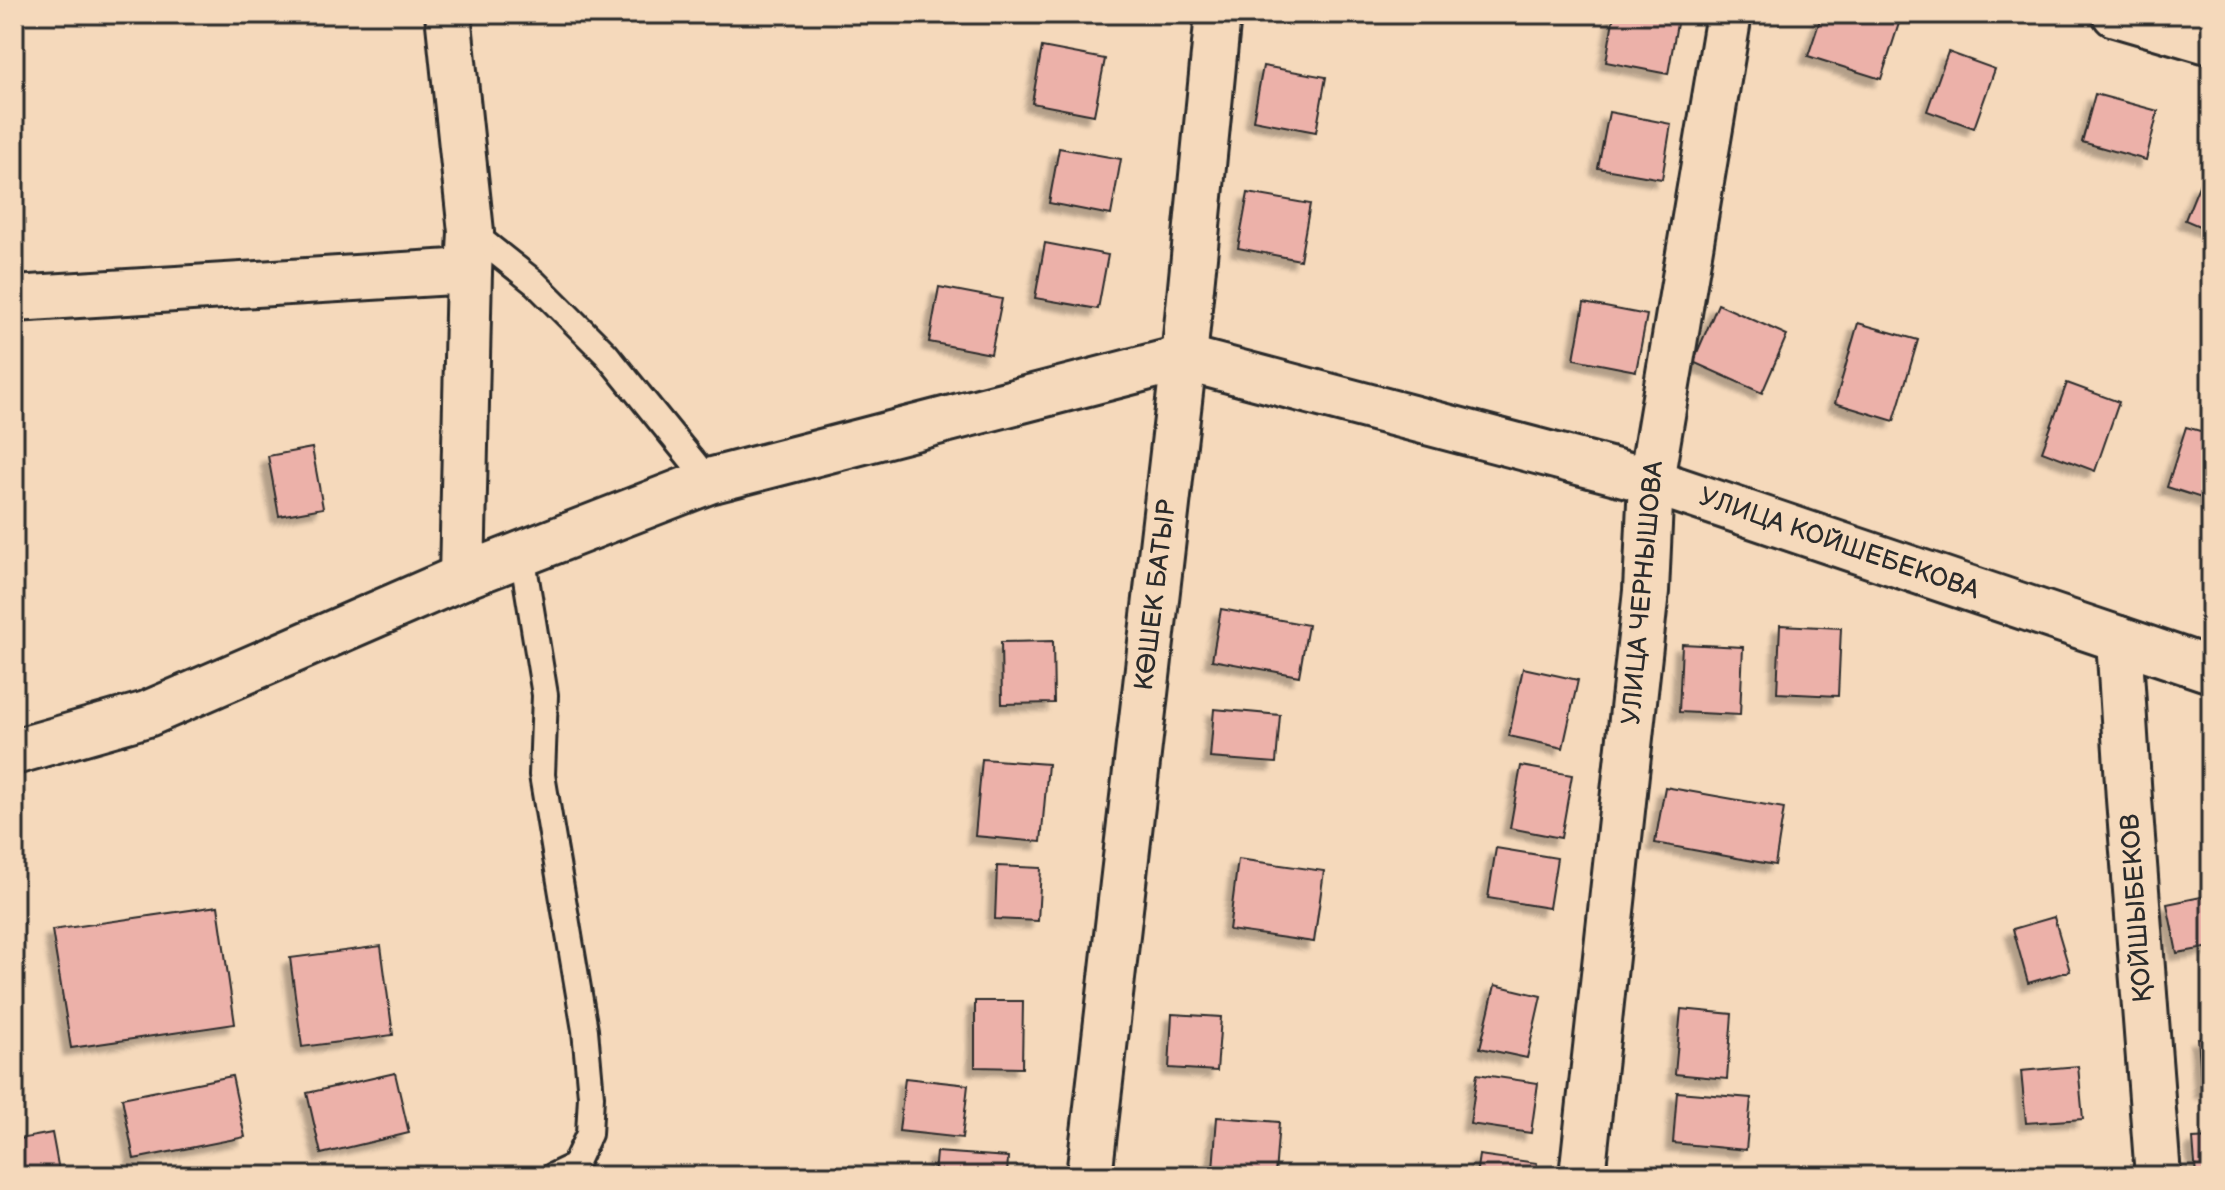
<svg xmlns="http://www.w3.org/2000/svg" width="2225" height="1190" viewBox="0 0 2225 1190" font-family="'Balsamiq Sans',sans-serif">
	<defs>
		<filter id="shadow"><feDropShadow dx="-7" dy="7" stdDeviation="2" flood-color="#0004"/></filter>
	</defs>
	<rect width="100%" height="100%" fill="#f5d9bb"/>
	<filter id="ink" filterUnits="userSpaceOnUse"><feTurbulence type="fractalNoise" baseFrequency=".0125" numOctaves="2"/><feDisplacementMap in="SourceGraphic" scale="16" xChannelSelector="R" yChannelSelector="G"/><feConvolveMatrix kernelMatrix="1 2 1 2 8 2 1 2 1" color-interpolation-filters="sRGB"/></filter>
	<g filter="url(#ink)">
		<!-- building -->
		<g fill="#ecb1a9" stroke="#2b2b2b" stroke-width="2" filter="url(#shadow)">
			<polygon points="1614,14 1654,14 1678,18 1668,74 1606,62"/>
			<polygon points="1822,14 1902,14 1881,79 1808,56"/>
			<polygon points="1042,47 1105,59 1094,115 1032,103"/>
			<polygon points="1948,52 1995,69 1974,128 1927,111"/>
			<polygon points="1263,66 1326,77 1316,132 1253,120"/>
			<polygon points="2095,94 2158,111 2146,160 2082,142"/>
			<polygon points="1609,112 1671,124 1662,179 1598,168"/>
			<polygon points="1059,148 1121,159 1111,215 1049,203"/>
			<polygon points="2200,183 2211,187 2211,231 2185,220"/>
			<polygon points="1248,193 1310,204 1300,260 1238,248"/>
			<polygon points="1045,243 1108,255 1098,309 1035,298"/>
			<polygon points="939,287 1002,299 991,354 929,342"/>
			<polygon points="1584,303 1647,315 1636,371 1574,359"/>
			<polygon points="1718,304 1787,335 1762,393 1693,362"/>
			<polygon points="1858,323 1918,340 1894,421 1835,403"/>
			<polygon points="2067,383 2119,402 2095,471 2042,451"/>
			<polygon points="2186,427 2211,434 2211,501 2167,487"/>
			<polygon points="312,448 323,508 279,516 268,456"/>
			<polygon points="1221,609 1308,625 1299,676 1212,660"/>
			<polygon points="1780,625 1841,628 1838,696 1777,693"/>
			<polygon points="1053,641 1054,703 1002,704 1001,642"/>
			<polygon points="1682,644 1743,647 1740,715 1679,712"/>
			<polygon points="1523,668 1578,680 1563,748 1509,736"/>
			<polygon points="1214,709 1280,715 1276,763 1210,758"/>
			<polygon points="982,759 1048,764 1041,842 975,836"/>
			<polygon points="1521,766 1572,775 1561,838 1510,828"/>
			<polygon points="1665,787 1784,808 1775,865 1655,843"/>
			<polygon points="1496,848 1557,858 1549,908 1488,898"/>
			<polygon points="1238,859 1324,871 1314,942 1229,930"/>
			<polygon points="997,866 1041,868 1038,921 995,919"/>
			<polygon points="2211,895 2211,947 2177,953 2167,904"/>
			<polygon points="218,906 235,1024 71,1048 52,930"/>
			<polygon points="2054,917 2070,971 2028,983 2013,929"/>
			<polygon points="381,946 393,1035 302,1047 290,958"/>
			<polygon points="1495,985 1541,996 1527,1058 1480,1048"/>
			<polygon points="975,1001 1023,1001 1022,1068 975,1067"/>
			<polygon points="1681,1009 1732,1014 1727,1079 1675,1074"/>
			<polygon points="1172,1014 1221,1017 1217,1071 1169,1068"/>
			<polygon points="2211,1037 2211,1091 2202,1091 2198,1038"/>
			<polygon points="2078,1066 2083,1119 2026,1123 2021,1071"/>
			<polygon points="395,1073 409,1133 321,1154 307,1093"/>
			<polygon points="1477,1074 1538,1083 1531,1133 1470,1124"/>
			<polygon points="232,1076 245,1137 134,1159 122,1098"/>
			<polygon points="905,1078 968,1085 962,1138 899,1131"/>
			<polygon points="1677,1092 1751,1098 1746,1150 1673,1143"/>
			<polygon points="1217,1117 1279,1122 1275,1175 1213,1170"/>
			<polygon points="52,1133 60,1176 14,1176 14,1140"/>
			<polygon points="2211,1138 2211,1176 2196,1176 2193,1139"/>
			<polygon points="936,1152 1008,1157 1007,1176 934,1176"/>
			<polygon points="1479,1155 1537,1163 1536,1176 1476,1176"/>
		</g>
		<g fill="none" stroke-linecap="round" stroke-linejoin="round">
			<!-- lane casing -->
			<g stroke="#2b2b2b" stroke-width="30">
				<g id="lane">
					<polyline points="471,232 535,283 606,354 709,481"/>
					<polyline points="522,554 545,695 542,775 585,1030 591,1096 589,1134 574,1166 553,1176"/>
				</g>
			</g>
			<!-- street casing -->
			<g stroke="#2b2b2b" stroke-width="50">
				<g id="street">
					<polyline points="2115,14 2211,42"/>
					<polyline points="14,299 469,271 471,232 448,14"/>
					<polyline points="462,577 469,271"/>
					<polyline points="14,752 147,714 462,577 709,481 1184,358 1651,481 2211,670"/>
					<polyline points="1582,1176 1646,591 1651,481 1729,14"/>
				</g>
			</g>
			<!-- secondary casing -->
			<g stroke="#2b2b2b" stroke-width="50">
				<g id="secondary">
					<polyline points="2119,639 2129,799 2158,1176"/>
					<polyline points="1089,1176 1184,358 1218,14"/>
				</g>
			</g>
			<!-- lane -->
			<use href="#lane" stroke="#f5d9bb" stroke-width="24"/>
			<!-- street -->
			<use href="#street" stroke="#f5d9bb" stroke-width="44"/>
			<!-- secondary -->
			<use href="#secondary" stroke="#f5d9bb" stroke-width="44"/>
		</g>
	</g>
	<g text-anchor="middle" dominant-baseline="central" stroke-width="7" stroke-linejoin="round" paint-order="stroke">
		<!-- street labels -->
		<g font-size="26" fill="#2b2b2b" stroke="#f5d9bb">
			<text transform="translate(1839 544) rotate(19)">УЛИЦА КОЙШЕБЕКОВА</text>
			<text transform="translate(1643 593) rotate(-85)">УЛИЦА ЧЕРНЫШОВА</text>
			<text transform="translate(1156 595) rotate(-83)">КӨШЕК БАТЫР</text>
			<text transform="translate(2137 908) rotate(-94)">ҚОЙШЫБЕКОВ</text>
		</g>
	</g>
	<!-- margin -->
	<rect width="2225" height="1190" fill="none" stroke="#f5d9bb" stroke-width="48"/>
	<rect x="24" y="24" width="2177" height="1142" fill="none" stroke="#2b2b2b" stroke-width="3" filter="url(#ink)"/>
</svg>
